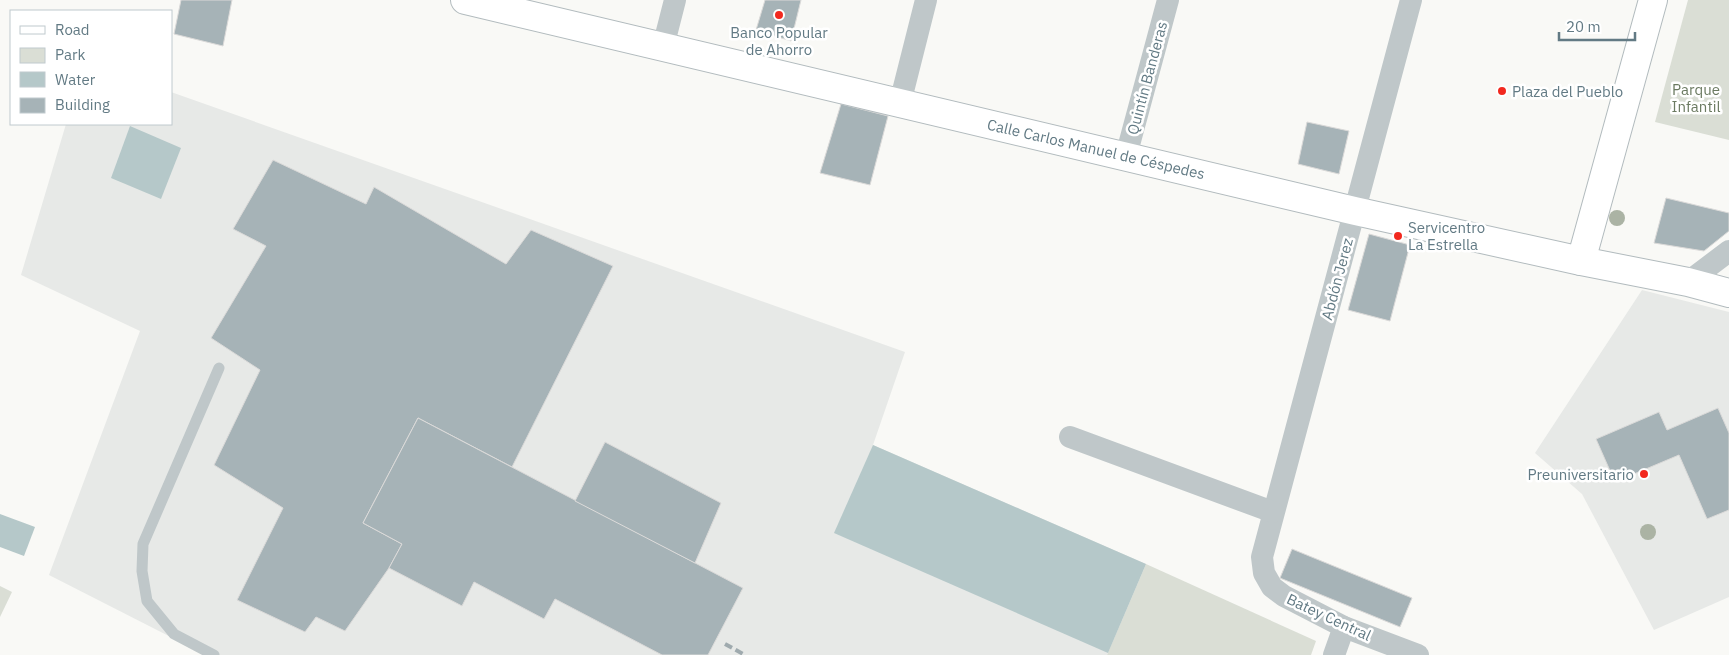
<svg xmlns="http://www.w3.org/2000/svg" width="1729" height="655" viewBox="0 0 1729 655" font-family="'IBM Plex Sans',sans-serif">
	<rect width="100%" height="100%" fill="#f9f9f6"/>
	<!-- built -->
	<g fill="#e7e9e7">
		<polygon points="171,92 905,352 873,445 1146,564 1107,655 206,655 49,575 140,331 21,275 66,124 171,124"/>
		<polygon points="1642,290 1729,312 1729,597 1654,630 1582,494 1535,453"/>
	</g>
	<!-- green -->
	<g fill="#daded5">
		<polygon points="1688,0 1729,0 1729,140 1655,122"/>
		<polygon points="1146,564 1316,641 1311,655 1107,655"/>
		<polygon points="0,586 12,592 0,617"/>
	</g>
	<!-- water -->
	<g fill="#b5c8c9">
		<polygon points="130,126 181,148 161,199 111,178"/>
		<polygon points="873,445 1146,564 1108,653 834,533"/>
		<polygon points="0,514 35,527 24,556 0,547"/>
	</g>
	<!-- building -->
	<g fill="#a6b3b7" stroke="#dbdad9">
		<polygon points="181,0 232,0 223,46 174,34"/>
		<polygon points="765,0 801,0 791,41 756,30"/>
		<polygon points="841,104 888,116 870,185 820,173"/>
		<polygon points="1307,122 1349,131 1339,174 1298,164"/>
		<polygon points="273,160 366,204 374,187 506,264 531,230 613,266 512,467 418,418 363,523 402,544 389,568 345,631 316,617 305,632 237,600 283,508 214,465 260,370 211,338 266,246 233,229"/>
		<polygon points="1666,198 1729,213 1729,231 1704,251 1654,243"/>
		<polygon points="1369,234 1410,245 1390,321 1348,310"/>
		<polygon points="1718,408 1729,433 1729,510 1707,519 1679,455 1615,482 1596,439 1659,412 1667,430"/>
		<polygon points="418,418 743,588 708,655 662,655 555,599 544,619 474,582 462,606 389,568 402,544 363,523"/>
		<polygon points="605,442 721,503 695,563 575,501"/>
		<polygon points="1292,549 1412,598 1400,627 1280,578"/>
	</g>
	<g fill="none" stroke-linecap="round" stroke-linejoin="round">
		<!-- secondary casing -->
		<g stroke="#b2bbbe" stroke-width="30">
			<g id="secondary">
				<polyline points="465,0 1355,211 1581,261 1688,282 1729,293"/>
				<polyline points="1581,261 1653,0"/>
			</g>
		</g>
		<!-- lane -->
		<polyline stroke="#bfc7c9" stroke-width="11" points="214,655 174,634 147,601 142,571 143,544 219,368"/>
		<!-- street -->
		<g stroke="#bfc7c9" stroke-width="22">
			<polyline points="1411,0 1262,557 1264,573 1272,587 1284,596 1344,627 1418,655"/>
			<polyline points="663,47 675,0"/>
			<polyline points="900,103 926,0"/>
			<polyline points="1126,156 1168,0"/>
			<polyline points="1688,282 1729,251"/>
			<polyline points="1070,437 1273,512"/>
			<polyline points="1334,655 1344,627"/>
		</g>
		<!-- secondary -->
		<use href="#secondary" stroke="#fff" stroke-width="28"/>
		<!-- rail -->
		<polyline stroke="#9faaae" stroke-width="4" stroke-dasharray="8 4" stroke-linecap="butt" points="725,644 745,655"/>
	</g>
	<!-- trees -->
	<g fill="#abb3a4">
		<circle cx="1617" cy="218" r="8"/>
		<circle cx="1648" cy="532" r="8"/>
	</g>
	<!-- markers -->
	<g fill="#f2281e" stroke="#fff" stroke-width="2">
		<circle cx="779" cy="15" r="5"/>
		<circle cx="1502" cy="91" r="5"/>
		<circle cx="1398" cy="236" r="5"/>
		<circle cx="1644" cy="474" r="5"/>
	</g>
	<g text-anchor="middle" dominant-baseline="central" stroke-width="5" stroke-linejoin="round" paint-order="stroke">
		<!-- poi labels -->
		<g font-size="15" fill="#627a84" stroke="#fff" text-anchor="start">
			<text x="779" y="32" text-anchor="middle">Banco Popular<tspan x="779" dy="17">de Ahorro</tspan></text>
			<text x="1512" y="91">Plaza del Pueblo</text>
			<text x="1408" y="227">Servicentro<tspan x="1408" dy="17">La Estrella</tspan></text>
			<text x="1634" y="474" text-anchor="end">Preuniversitario</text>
		</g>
		<!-- street labels -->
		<g font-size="15" fill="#627a84" stroke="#fff">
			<text transform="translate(1147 78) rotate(-75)">Quintín Banderas</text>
			<text transform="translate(1096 149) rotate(13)">Calle Carlos Manuel de Céspedes</text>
			<text transform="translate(1337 279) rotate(-75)">Abdón Jerez</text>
			<text transform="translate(1329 617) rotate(25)">Batey Central</text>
		</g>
		<!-- park labels -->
		<g font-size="15" fill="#6b7a61" stroke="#fff">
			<text x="1696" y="89">Parque<tspan x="1696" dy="17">Infantil</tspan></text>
		</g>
	</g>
	<!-- legend -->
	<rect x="10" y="10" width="162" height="115" fill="#ffffff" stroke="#c0cace"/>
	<rect x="20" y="26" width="25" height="8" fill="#ffffff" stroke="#c0cace"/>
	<text x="55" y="35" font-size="15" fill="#627a84">Road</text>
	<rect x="20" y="48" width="25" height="15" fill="#daded5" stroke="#c0cace"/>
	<text x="55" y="60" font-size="15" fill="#627a84">Park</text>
	<rect x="20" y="72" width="25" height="15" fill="#b5c8c9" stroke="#c0cace"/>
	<text x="55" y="85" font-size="15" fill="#627a84">Water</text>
	<rect x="20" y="98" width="25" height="15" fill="#a6b3b7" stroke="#c0cace"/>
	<text x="55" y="110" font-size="15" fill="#627a84">Building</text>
	<!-- scale -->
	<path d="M1559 32v8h76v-8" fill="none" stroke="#627a84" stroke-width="2.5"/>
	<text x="1566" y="32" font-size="15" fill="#627a84" stroke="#ffffff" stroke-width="4" paint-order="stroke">20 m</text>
</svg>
